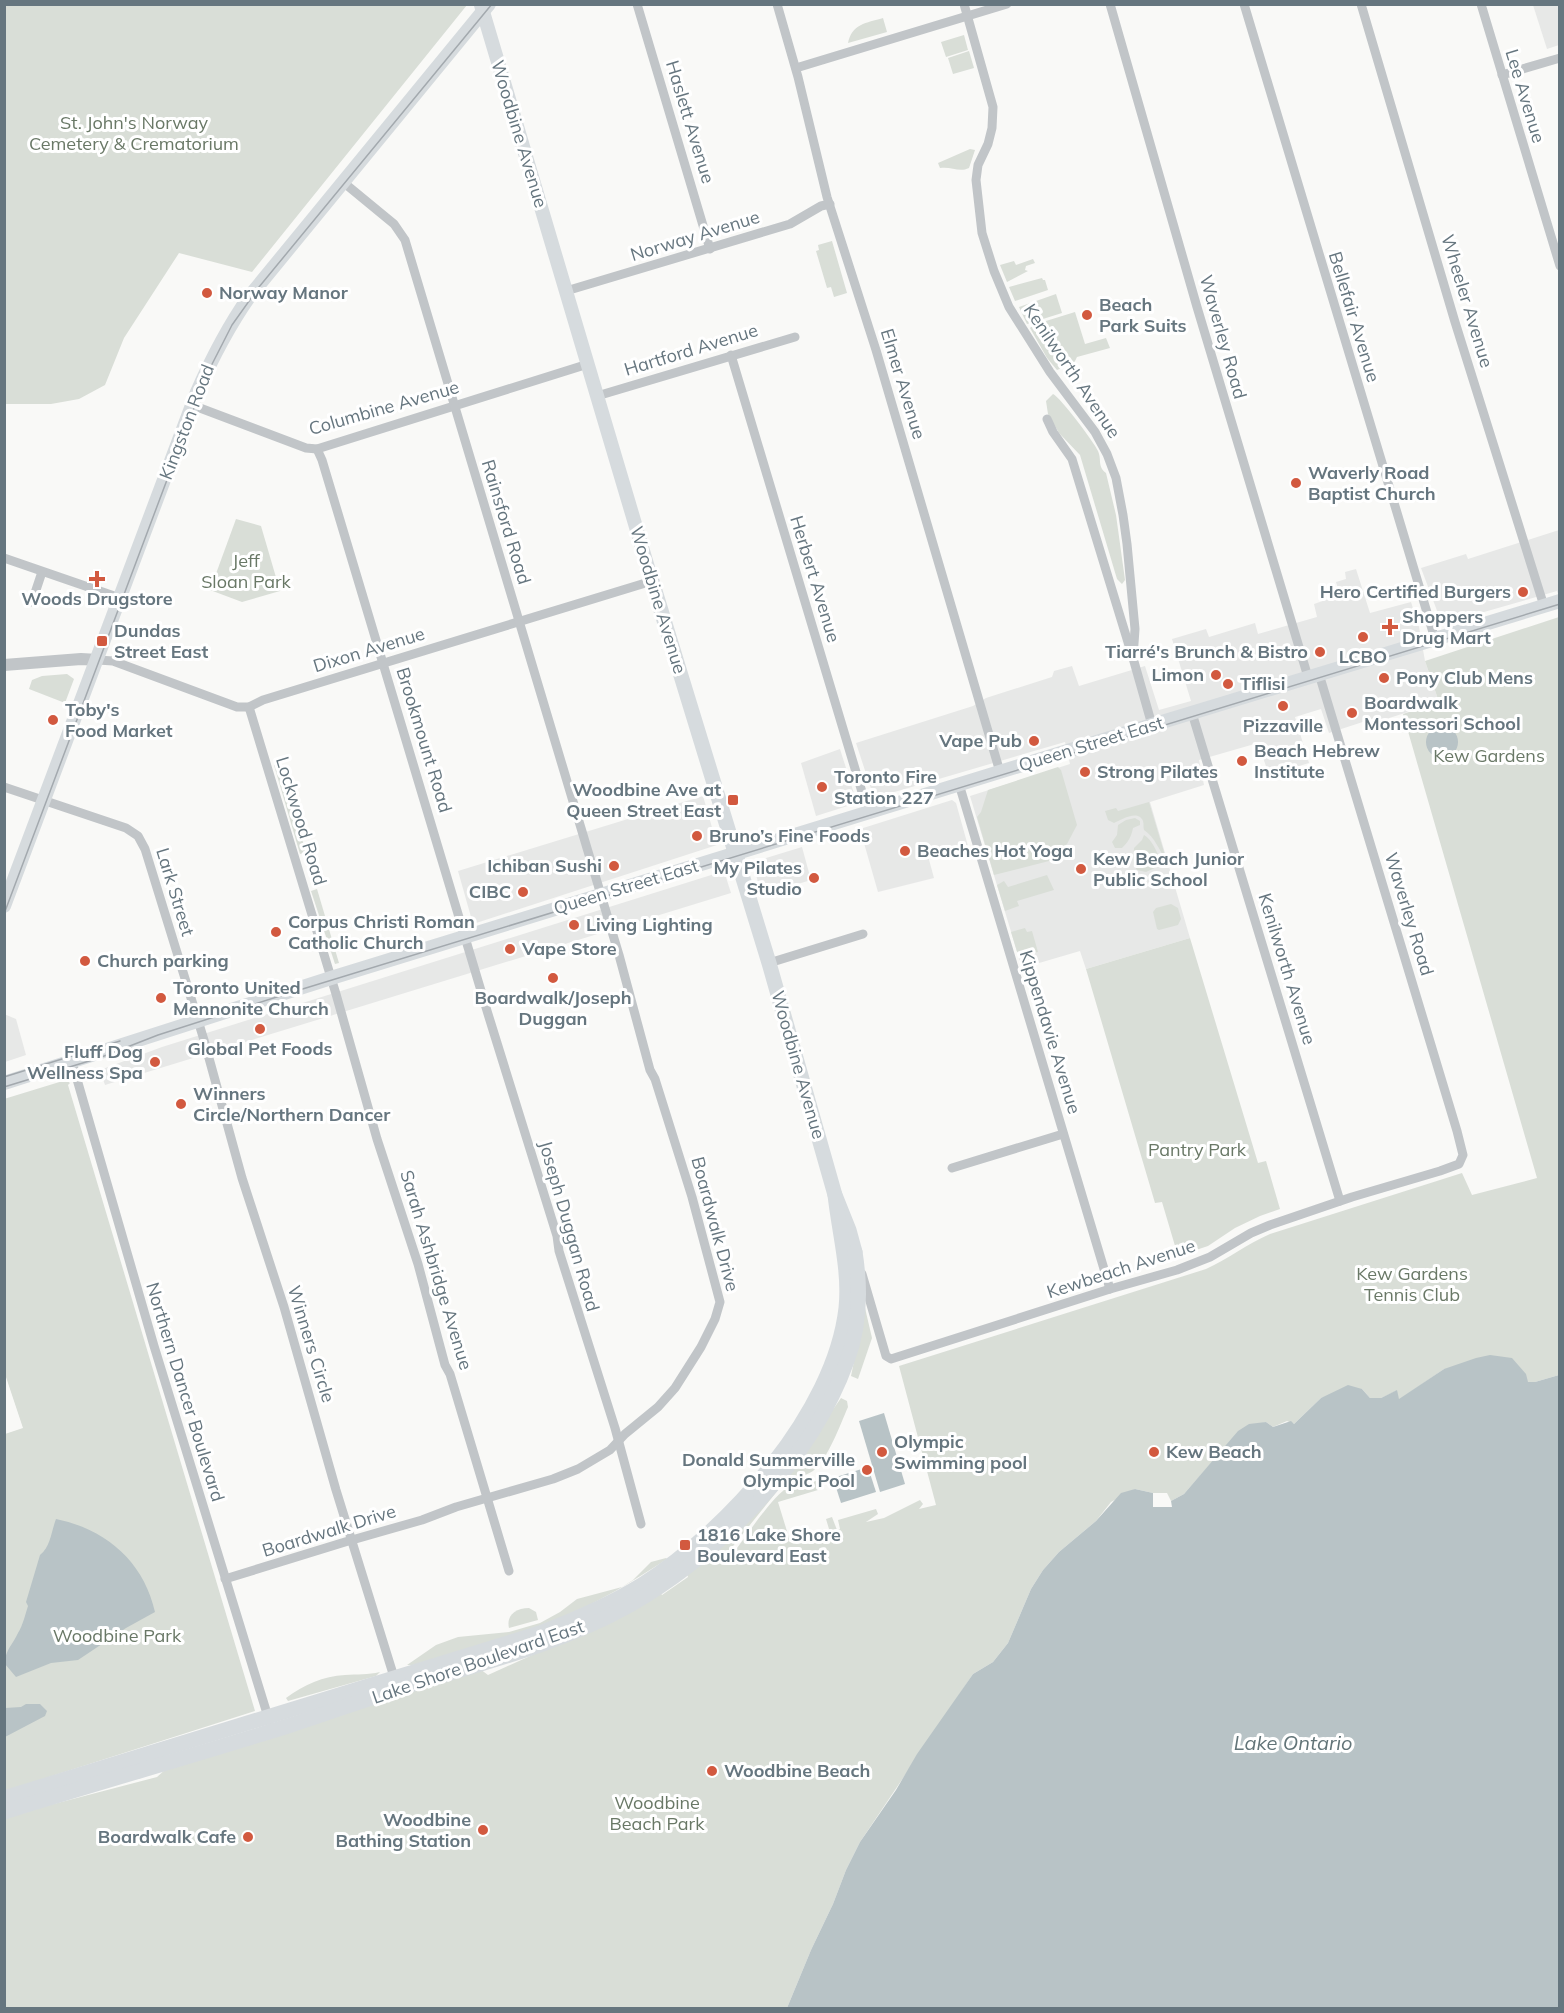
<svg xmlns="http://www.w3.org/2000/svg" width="1564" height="2013" font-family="Mulish,sans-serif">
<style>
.built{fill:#e7e8e7}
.green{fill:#d9ded7}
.water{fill:#b8c3c6}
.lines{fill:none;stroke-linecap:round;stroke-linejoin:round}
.minor{stroke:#c1c5c8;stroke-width:9}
.tertiary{stroke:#c1c5c8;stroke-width:12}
.secondary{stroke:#d6dbde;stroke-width:14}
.primary{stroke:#d6dbde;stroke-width:15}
.trunk{stroke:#d6dbde;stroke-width:15}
.tram{stroke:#a3a9ae;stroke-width:1.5}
.poi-dot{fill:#d2593f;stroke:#fff;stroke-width:2}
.labels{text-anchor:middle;stroke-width:6;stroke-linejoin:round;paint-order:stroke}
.street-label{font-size:18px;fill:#66767f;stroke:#fff}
.park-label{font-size:18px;fill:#697866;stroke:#fff}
.poi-label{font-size:18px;font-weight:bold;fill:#66767f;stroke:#fff;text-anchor:start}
.water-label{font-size:20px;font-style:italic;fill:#627478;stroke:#fff}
</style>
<rect width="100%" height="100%" fill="#f9f9f7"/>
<g class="built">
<path d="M1533 5H1559V45L1547 49Z"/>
<path d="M1559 530V597L1557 591 1442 624 1421 568 1466 554 1468 559Z"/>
<path d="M1356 569 1370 613 1411 602 1419 627 1425 661 1439 702 1380 721 1378 717 1329 733 1321 709 1295 717 1309 763 1269 775 1258 743 1199 760 1204 785 1150 802 1190 938 1086 969 1080 951 1022 968 970 796 1070 764 1065 742 874 798 856 743 973 706 986 698 1052 677 1054 671 1072 666 1079 686 1145 666 1159 710 1191 701 1172 639 1206 629 1209 637 1255 623 1258 634 1317 617 1314 604 1340 595 1336 582 1346 579 1345 572Z"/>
<path d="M840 749 857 803 816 816 801 763Z"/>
<path d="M703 796 717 845 473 924 458 871Z"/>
<path d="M952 800 956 803 968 846 928 856 934 878 878 892 860 829Z"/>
<path d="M802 847 811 880 761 895 754 866 756 861Z"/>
<path d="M724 871 731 893 105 1085 100 1070 162 1047Z"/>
<path d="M4 1014 16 1019 26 1055 5 1062Z"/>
</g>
<g class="green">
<path d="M5 4H467V5L252 272 179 253 124 338 105 385 79 399 51 404H5Z"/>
<path d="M883 18 887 32 848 43C852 24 866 23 883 18Z"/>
<path d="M964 35 968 50 946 57 941 42Z"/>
<path d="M969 51 974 68 953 74 948 58Z"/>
<path d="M970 149 975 150 969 168C959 173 951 166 940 168L938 163Z"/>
<path d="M832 241 847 293 834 297 831 287 827 288 816 251 819 250 818 245Z"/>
<path d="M1033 259 1035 263 1026 266 1025 270 1028 271 1007 282 1000 265 1014 261 1016 265Z"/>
<path d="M1042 278 1043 280H1045L1048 290 1015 301 1009 287Z"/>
<path d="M1056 294 1062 313 1027 324 1019 307Z"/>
<path d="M1075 312 1085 344 1106 338 1110 348 1077 357 1074 363 1057 370 1047 358 1030 328 1033 325Z"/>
<path d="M1053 394C1060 397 1094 442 1098 451 1102 460 1097 466 1106 473L1116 515 1125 580 1122 584 1117 579 1080 455 1059 433 1048 414 1046 401Z"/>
<path d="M236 519 261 526 280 591 242 602 210 590Z"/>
<path d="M1559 617V1375L1535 1382H1528L1444 1369 1399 1400 1396 1391 1381 1398H1370L1362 1389 1321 1398 1294 1424 1287 1421 1273 1427 1266 1422 1239 1431 1184 1494 1171 1501 1167 1493H1153L1135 1489 1111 1502 1096 1521 1059 1552 1043 1570 1031 1589 1008 1643 993 1662 973 1674 860 1842 846 1870 833 1904 811 1950 787 2008H5L4 1817 157 1777 167 1768 480 1669 488 1675 550 1647 660 1592 662 1595 688 1577 687 1574 787 1475 841 1398 847 1401 848 1407C840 1425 828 1459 813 1471 804 1477 791 1478 782 1485L721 1561 731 1556C747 1536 769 1500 789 1486 798 1480 806 1484 816 1481L818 1490 778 1502 790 1541 829 1529 826 1519 832 1517 837 1530 840 1529 838 1520 876 1509 878 1514 866 1522 884 1518 920 1500 923 1504 919 1509 936 1505 899 1366 1206 1269C1228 1259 1247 1244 1270 1234L1462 1173 1472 1195 1537 1178 1403 714 1439 702 1425 661Z"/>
<path d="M67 674 74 679 65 703 29 689 32 680 42 676Z"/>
<path d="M279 764 306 852 300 854 274 765Z"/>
<path d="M1058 767 1061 770 1077 825 1067 844 1049 861 994 875 977 817 981 812 988 790Z"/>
<path d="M1149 802 1167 862C1160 852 1155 837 1144 830 1143 827 1144 824 1143 821 1138 809 1121 820 1114 823L1108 820 1105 811 1116 808 1118 811Z"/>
<path d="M1135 818 1140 821V825L1133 828C1131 837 1129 841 1122 848H1115L1112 842 1117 835 1118 825 1126 820Z"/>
<path d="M1144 835C1152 840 1156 850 1160 859L1159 866 1146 872 1137 870 1133 864 1134 848 1142 840Z"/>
<path d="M1047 875 1054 890 1017 901 1019 906 1005 911 997 885 1004 881 1008 887Z"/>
<path d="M317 889 339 963 335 964 311 891Z"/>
<path d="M1171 904 1178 908 1181 919 1178 925 1159 930 1157 929 1153 912 1156 908Z"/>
<path d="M1025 928 1027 932 1032 931 1038 952 1018 955 1011 932Z"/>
<path d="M1190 938 1258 1163 1266 1161 1280 1209 1260 1216 1235 1228 1208 1246 1178 1256 1162 1202 1155 1203 1086 969Z"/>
<path d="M66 1080 70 1083 68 1085 255 1711 5 1791V1434L23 1428 5 1374 4 1099Z"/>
<path d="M865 1308 872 1338 858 1379 851 1376Z"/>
<path d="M666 1558 667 1559C633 1581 600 1602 562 1617 514 1637 463 1650 413 1665H407L436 1645 458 1637 509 1632 540 1623 560 1612 577 1599 622 1587 633 1580 651 1562Z"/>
<path d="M529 1608 536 1612 538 1620 509 1628C506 1615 516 1608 529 1608Z"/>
<path d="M380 1672 376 1676 288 1701 286 1698C304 1685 323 1676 345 1675 357 1674 368 1675 380 1672Z"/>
</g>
<g class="water">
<circle cx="1442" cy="742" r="16"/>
<path d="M1490 1355 1512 1358 1526 1374 1528 1382H1535L1559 1375V2008H787L811 1950 833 1904 846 1870 860 1842 896 1790 917 1754 973 1674 993 1662 1008 1643 1031 1589 1043 1570 1059 1552 1096 1521 1121 1493 1135 1489 1153 1493V1507H1172L1171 1501 1184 1494 1238 1431 1249 1424 1266 1422 1273 1427 1291 1421 1294 1424 1321 1398 1348 1385 1362 1389 1370 1398H1381L1397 1390 1399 1399 1444 1369 1476 1358Z"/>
<path d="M884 1413 905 1484 880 1492 859 1421Z"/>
<path d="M868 1467 876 1492 841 1503 833 1478Z"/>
<path d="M56 1519C106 1529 144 1562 155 1612L126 1628 78 1660 51 1663 16 1677 5 1664C4 1652 13 1644 18 1633 23 1625 25 1615 28 1606L26 1602 40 1555C51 1546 51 1532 56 1519Z"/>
<path d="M26 1704H40L47 1711 45 1716 5 1737V1708L21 1707Z"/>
</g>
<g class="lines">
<g class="minor">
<path d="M637 4 710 249"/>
<path d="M777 4 798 77 827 197 876 350 1000 772"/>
<path d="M964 4 993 107 992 128 988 144 978 165 976 180 982 233 994 271 1009 307 1050 372 1095 432 1107 454 1116 478 1123 515 1127 544 1135 629 1133 658 1152 725"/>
<path d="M1110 4 1197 307 1308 677"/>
<path d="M1244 4 1435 639"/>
<path d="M1361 4 1455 322 1544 606"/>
<path d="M1481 4 1560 266"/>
<path d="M796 68 1007 4"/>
<path d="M1502 75 1560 58"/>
<path d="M566 291 790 224 821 206 830 204"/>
<path d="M731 355 868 812"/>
<path d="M597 396 795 337"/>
<path d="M192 405 306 448 317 449 588 364"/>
<path d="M1047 419 1053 432 1072 459 1131 652"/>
<path d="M317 449 322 460 488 1014 557 1236 559 1251 615 1428 641 1524"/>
<path d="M4 558 120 598"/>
<path d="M32 602 42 572"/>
<path d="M98 660 113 661 237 707H249L263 700 652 581"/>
<path d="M249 707 336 994 377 1139 418 1264 445 1365 450 1374 509 1571"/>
<path d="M1192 713 1340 1201"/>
<path d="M959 784 1110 1289"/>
<path d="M4 787 126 828 138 836 145 849 204 1040 242 1178 284 1307 336 1490 394 1677"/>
<path d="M769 963 863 934"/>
<path d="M72 1062 154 1346 269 1720"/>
<path d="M952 1168 1063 1134"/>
<path d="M862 1274 886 1356 891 1359 1110 1289 1177 1270 1210 1257 1251 1233 1270 1225 1352 1197 1440 1171 1459 1164 1463 1155 1457 1131 1319 674"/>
<path d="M225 1579 345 1542 422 1520 456 1507 553 1479 578 1469 610 1450 625 1434 658 1407 675 1388 701 1347 715 1319 720 1302 692 1197 655 1079 650 1070 619 955 405 240 394 224 343 182"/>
</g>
<path class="tertiary" d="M4 665 81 659 98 660"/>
<g class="secondary">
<path d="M481 5 652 581"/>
<path d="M4 906 197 392C212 358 228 327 249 297L489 4"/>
<path d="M4 1083 331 978 1152 725 1560 601"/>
</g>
<path class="primary" d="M652 581 769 963 835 1195 849 1230 855 1252"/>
<g class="trunk">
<path d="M4 1798 540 1633C576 1619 611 1604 643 1584 729 1529 834 1413 846 1308 850 1271 839 1232 835 1195"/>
<path d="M4 1812C100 1782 196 1755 291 1725 328 1713 364 1700 401 1688 478 1664 559 1645 630 1605 720 1553 811 1461 847 1361 860 1326 861 1289 855 1252"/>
</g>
<g class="tram">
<path d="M4 914 206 376 232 325 259 287 492 4"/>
<path d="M4 1077 120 1041"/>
<path d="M4 1087 99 1058 158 1035 283 995 1560 604"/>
</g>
</g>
<g class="poi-dot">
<circle cx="207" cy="293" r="6"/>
<circle cx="1087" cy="315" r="6"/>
<circle cx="1296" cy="483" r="6"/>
<path d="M94 570h6v6h6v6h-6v6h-6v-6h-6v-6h6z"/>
<circle cx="1523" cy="592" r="6"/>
<path d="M1387 618h6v6h6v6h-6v6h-6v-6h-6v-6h6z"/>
<circle cx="1363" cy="637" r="6"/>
<rect x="96" y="635" width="12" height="12" rx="3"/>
<circle cx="1320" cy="652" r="6"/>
<circle cx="1216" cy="675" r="6"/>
<circle cx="1384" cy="678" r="6"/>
<circle cx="1228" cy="684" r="6"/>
<circle cx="1283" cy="706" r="6"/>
<circle cx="1352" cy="713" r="6"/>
<circle cx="53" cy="720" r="6"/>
<circle cx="1034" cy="741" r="6"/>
<circle cx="1242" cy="761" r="6"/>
<circle cx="1085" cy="772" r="6"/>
<circle cx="822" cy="787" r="6"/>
<rect x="727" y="794" width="12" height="12" rx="3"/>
<circle cx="697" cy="836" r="6"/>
<circle cx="905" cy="851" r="6"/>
<circle cx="614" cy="866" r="6"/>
<circle cx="1081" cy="869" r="6"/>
<circle cx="814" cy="878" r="6"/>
<circle cx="523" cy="892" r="6"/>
<circle cx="574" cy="925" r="6"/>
<circle cx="276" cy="932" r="6"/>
<circle cx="510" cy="949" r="6"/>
<circle cx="85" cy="961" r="6"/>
<circle cx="553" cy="978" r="6"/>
<circle cx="161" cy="998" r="6"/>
<circle cx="260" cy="1029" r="6"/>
<circle cx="155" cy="1062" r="6"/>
<circle cx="181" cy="1104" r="6"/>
<circle cx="882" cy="1452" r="6"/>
<circle cx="1154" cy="1452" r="6"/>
<circle cx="867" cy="1470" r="6"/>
<rect x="679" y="1539" width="12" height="12" rx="3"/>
<circle cx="712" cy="1771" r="6"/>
<circle cx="483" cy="1830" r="6"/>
<circle cx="248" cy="1837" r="6"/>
</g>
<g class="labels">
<g class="street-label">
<text transform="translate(1525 96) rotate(73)" y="6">Lee Avenue</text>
<text transform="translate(690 122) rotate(73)" y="6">Haslett Avenue</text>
<text transform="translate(519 134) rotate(73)" y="6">Woodbine Avenue</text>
<text transform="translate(695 236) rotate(-17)" y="6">Norway Avenue</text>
<text transform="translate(1467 301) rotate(73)" y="6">Wheeler Avenue</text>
<text transform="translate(1354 317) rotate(73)" y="6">Bellefair Avenue</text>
<text transform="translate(1223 337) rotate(74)" y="6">Waverley Road</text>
<text transform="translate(691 350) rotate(-17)" y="6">Hartford Avenue</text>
<text transform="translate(1072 371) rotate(56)" y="6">Kenilworth Avenue</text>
<text transform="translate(903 384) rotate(73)" y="6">Elmer Avenue</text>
<text transform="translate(384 408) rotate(-16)" y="6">Columbine Avenue</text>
<text transform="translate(187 422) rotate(-69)" y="6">Kingston Road</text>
<text transform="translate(506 522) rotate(73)" y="6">Rainsford Road</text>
<text transform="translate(815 579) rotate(73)" y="6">Herbert Avenue</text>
<text transform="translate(658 600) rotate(73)" y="6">Woodbine Avenue</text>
<text transform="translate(369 650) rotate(-17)" y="6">Dixon Avenue</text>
<text transform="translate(424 740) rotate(73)" y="6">Brookmount Road</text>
<text transform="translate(1091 744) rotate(-17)" y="6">Queen Street East</text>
<text transform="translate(301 821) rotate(73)" y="6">Lockwood Road</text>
<text transform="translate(626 887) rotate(-17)" y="6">Queen Street East</text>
<text transform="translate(175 892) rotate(73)" y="6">Lark Street</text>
<text transform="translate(1409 914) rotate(73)" y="6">Waverley Road</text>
<text transform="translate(1287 969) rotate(73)" y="6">Kenilworth Avenue</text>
<text transform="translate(1050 1032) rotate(73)" y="6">Kippendavie Avenue</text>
<text transform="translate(798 1065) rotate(74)" y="6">Woodbine Avenue</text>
<text transform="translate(715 1224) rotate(75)" y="6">Boardwalk Drive</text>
<text transform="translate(569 1226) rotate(74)" y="6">Joseph Duggan Road</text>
<text transform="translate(1121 1269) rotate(-18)" y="6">Kewbeach Avenue</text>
<text transform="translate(436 1270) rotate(73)" y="6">Sarah Ashbridge Avenue</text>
<text transform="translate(311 1344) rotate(73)" y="6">Winners Circle</text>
<text transform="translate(185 1392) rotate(73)" y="6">Northern Dancer Boulevard</text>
<text transform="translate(329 1531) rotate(-17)" y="6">Boardwalk Drive</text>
<text transform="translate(478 1662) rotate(-19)" y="6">Lake Shore Boulevard East</text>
</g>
<g class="park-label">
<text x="134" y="129">St. John's Norway<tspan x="134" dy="21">Cemetery &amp; Crematorium</tspan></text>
<text x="246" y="567">Jeff<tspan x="246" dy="21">Sloan Park</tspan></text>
<text x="1489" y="762">Kew Gardens</text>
<text x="1197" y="1156">Pantry Park</text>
<text x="1412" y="1280">Kew Gardens<tspan x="1412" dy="21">Tennis Club</tspan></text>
<text x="117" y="1642">Woodbine Park</text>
<text x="657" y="1809">Woodbine<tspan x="657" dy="21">Beach Park</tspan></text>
</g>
<g class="poi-label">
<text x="219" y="299">Norway Manor</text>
<text x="1099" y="311">Beach<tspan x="1099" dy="21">Park Suits</tspan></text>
<text x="1308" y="479">Waverly Road<tspan x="1308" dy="21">Baptist Church</tspan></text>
<text x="1511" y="598" text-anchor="end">Hero Certified Burgers</text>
<text x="97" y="605" text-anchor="middle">Woods Drugstore</text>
<text x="1402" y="623">Shoppers<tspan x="1402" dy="21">Drug Mart</tspan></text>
<text x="114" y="637">Dundas<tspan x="114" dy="21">Street East</tspan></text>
<text x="1308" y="658" text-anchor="end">Tiarré's Brunch &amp; Bistro</text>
<text x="1363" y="663" text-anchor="middle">LCBO</text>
<text x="1204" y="681" text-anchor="end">Limon</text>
<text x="1396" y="684">Pony Club Mens</text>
<text x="1240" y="690">Tiflisi</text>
<text x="1364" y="709">Boardwalk<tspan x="1364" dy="21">Montessori School</tspan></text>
<text x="65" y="716">Toby's<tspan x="65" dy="21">Food Market</tspan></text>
<text x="1283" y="732" text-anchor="middle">Pizzaville</text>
<text x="1022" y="747" text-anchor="end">Vape Pub</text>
<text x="1254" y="757">Beach Hebrew<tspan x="1254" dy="21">Institute</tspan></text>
<text x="1097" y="778">Strong Pilates</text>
<text x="834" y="783">Toronto Fire<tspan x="834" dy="21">Station 227</tspan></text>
<text x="721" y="796" text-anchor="end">Woodbine Ave at<tspan x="721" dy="21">Queen Street East</tspan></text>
<text x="709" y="842">Bruno’s Fine Foods</text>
<text x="917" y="857">Beaches Hot Yoga</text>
<text x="1093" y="865">Kew Beach Junior<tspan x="1093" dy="21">Public School</tspan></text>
<text x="602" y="872" text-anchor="end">Ichiban Sushi</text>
<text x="802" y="874" text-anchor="end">My Pilates<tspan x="802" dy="21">Studio</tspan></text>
<text x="511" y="898" text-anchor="end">CIBC</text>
<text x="288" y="928">Corpus Christi Roman<tspan x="288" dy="21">Catholic Church</tspan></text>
<text x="586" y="931">Living Lighting</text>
<text x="522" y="955">Vape Store</text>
<text x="97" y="967">Church parking</text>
<text x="173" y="994">Toronto United<tspan x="173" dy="21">Mennonite Church</tspan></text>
<text x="553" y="1004" text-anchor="middle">Boardwalk/Joseph<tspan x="553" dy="21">Duggan</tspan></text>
<text x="260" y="1055" text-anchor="middle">Global Pet Foods</text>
<text x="143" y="1058" text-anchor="end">Fluff Dog<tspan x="143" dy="21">Wellness Spa</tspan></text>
<text x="193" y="1100">Winners<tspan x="193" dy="21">Circle/Northern Dancer</tspan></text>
<text x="894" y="1448">Olympic<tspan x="894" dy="21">Swimming pool</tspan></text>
<text x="1166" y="1458">Kew Beach</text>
<text x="855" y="1466" text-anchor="end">Donald Summerville<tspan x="855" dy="21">Olympic Pool</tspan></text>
<text x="697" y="1541">1816 Lake Shore<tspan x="697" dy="21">Boulevard East</tspan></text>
<text x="724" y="1777">Woodbine Beach</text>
<text x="471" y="1826" text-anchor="end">Woodbine<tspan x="471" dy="21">Bathing Station</tspan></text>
<text x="236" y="1843" text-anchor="end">Boardwalk Cafe</text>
</g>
<g class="water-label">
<text x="1293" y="1750">Lake Ontario</text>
</g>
</g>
<rect width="1564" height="2013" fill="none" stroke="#66767f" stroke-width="12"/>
</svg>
